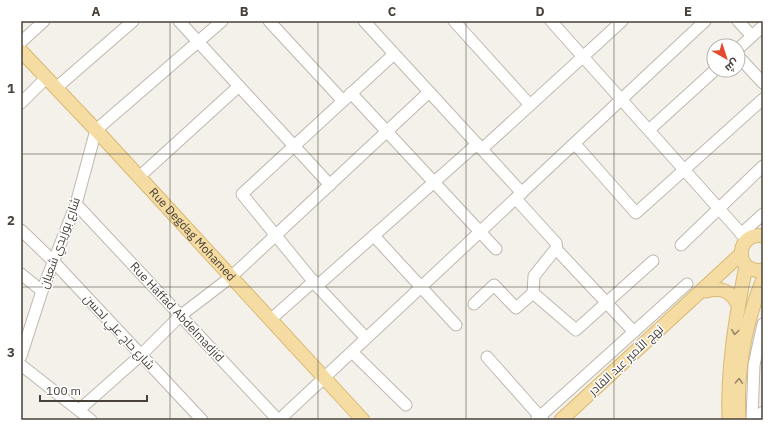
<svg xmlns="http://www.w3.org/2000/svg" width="784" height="441" font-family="'IBM Plex Sans',Cairo,sans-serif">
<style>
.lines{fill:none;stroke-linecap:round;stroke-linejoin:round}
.minor-casing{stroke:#beb8ae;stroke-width:13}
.major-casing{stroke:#d9b973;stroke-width:15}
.minor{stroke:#fff;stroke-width:11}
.major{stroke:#f5dca3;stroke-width:13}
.oneway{stroke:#958769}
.grid{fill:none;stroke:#474139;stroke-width:1;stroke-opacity:0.55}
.labels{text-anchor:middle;stroke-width:3;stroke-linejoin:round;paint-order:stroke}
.street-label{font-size:12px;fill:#474139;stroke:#fff}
.neatline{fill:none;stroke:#474139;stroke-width:1.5}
.grid-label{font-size:13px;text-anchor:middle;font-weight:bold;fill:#474139}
</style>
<rect width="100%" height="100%" fill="#f4f1eb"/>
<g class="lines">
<g class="minor-casing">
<g id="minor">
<path d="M179 21 330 185"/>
<path d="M269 21 343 101"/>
<path d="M364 21 522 193"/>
<path d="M454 21 530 105"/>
<path d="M551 21 747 240"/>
<path d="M738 21 752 36"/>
<path d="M21 42 44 21"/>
<path d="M738 49 763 26"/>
<path d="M738 56 763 83"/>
<path d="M56 88 133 21"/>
<path d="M351 93 496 249"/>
<path d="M21 103 46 78"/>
<path d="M649 130 715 70"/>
<path d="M575 144 636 213 763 99"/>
<path d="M482 149 622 21"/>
<path d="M139 177 239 86"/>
<path d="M516 199 556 243 557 250 634 332"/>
<path d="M76 204 278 420"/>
<path d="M21 230 53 261 202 420"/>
<path d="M741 234 763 214"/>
<path d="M374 236 456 325"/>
<path d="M681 245 763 166"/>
<path d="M21 274 42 291"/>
<path d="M317 286 477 144"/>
<path d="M533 293 576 330 653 261"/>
<path d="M474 304 494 285 516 308 533 293 534 276 554 251 557 250"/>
<path d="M270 320 314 281"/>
<path d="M366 338 317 286 242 194 394 54"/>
<path d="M352 352 406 405"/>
<path d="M21 356 42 291 76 204 96 130 222 21"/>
<path d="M487 357 543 420"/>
<path d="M21 365 91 420"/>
<path d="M79 410 141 355 180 316 231 277 429 92"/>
<path d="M279 420 705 21"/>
<path d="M536 420 687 284"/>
<path d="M752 420 754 365 763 324"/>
<path d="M755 420 763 412"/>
</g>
</g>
<g class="major-casing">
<g id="major">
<path id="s1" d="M21 51 96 130 363 420"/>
<path d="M763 236C735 231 733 275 763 270"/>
<path d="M706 291C722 287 731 291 738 305"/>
<path d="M561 420 741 254"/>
<path d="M729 420C727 368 736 316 746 266"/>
<path d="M739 420C736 371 745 324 763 279"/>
</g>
</g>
<use href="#minor" class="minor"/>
<use href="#major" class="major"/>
</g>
<defs><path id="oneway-chevron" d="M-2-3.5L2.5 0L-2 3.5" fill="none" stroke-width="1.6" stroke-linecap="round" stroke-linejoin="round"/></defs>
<g class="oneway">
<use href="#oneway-chevron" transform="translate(735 332) rotate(97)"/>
<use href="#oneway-chevron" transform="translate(739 381) rotate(-87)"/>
</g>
<path class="grid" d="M170 21V420M318 21V420M466 21V420M614 21V420M21 154H763M21 287H763"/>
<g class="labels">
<g class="street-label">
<text dy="4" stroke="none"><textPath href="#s1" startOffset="251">Rue Degdag Mohamed</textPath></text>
<text transform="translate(60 243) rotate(-70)" y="4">شارع بوزيدي شعبان</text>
<text transform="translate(177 312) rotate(47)" y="4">Rue Haffad Abdelmadjid</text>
<text transform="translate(119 332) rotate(47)" y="4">شارع حاج علي لحسن</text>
<text transform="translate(626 360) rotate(-43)" y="4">نهج الأمير عبد القادر</text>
</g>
</g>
<rect width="784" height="441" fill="none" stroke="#ffffff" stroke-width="44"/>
<g transform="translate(726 58) rotate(141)"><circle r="19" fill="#ffffff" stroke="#b5b3b0"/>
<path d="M0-3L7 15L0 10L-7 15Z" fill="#e54930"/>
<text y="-6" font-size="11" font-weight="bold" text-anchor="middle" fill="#474139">ش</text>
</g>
<path d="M40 395v6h107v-6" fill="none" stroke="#474139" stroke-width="2"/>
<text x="46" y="395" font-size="12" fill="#474139" stroke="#ffffff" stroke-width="3" paint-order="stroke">100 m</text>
<rect x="22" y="22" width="740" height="397" class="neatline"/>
<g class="grid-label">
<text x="96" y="16">A</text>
<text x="244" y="16">B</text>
<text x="392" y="16">C</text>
<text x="540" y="16">D</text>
<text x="688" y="16">E</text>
<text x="11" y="93">1</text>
<text x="11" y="225">2</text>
<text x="11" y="357">3</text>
</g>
</svg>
